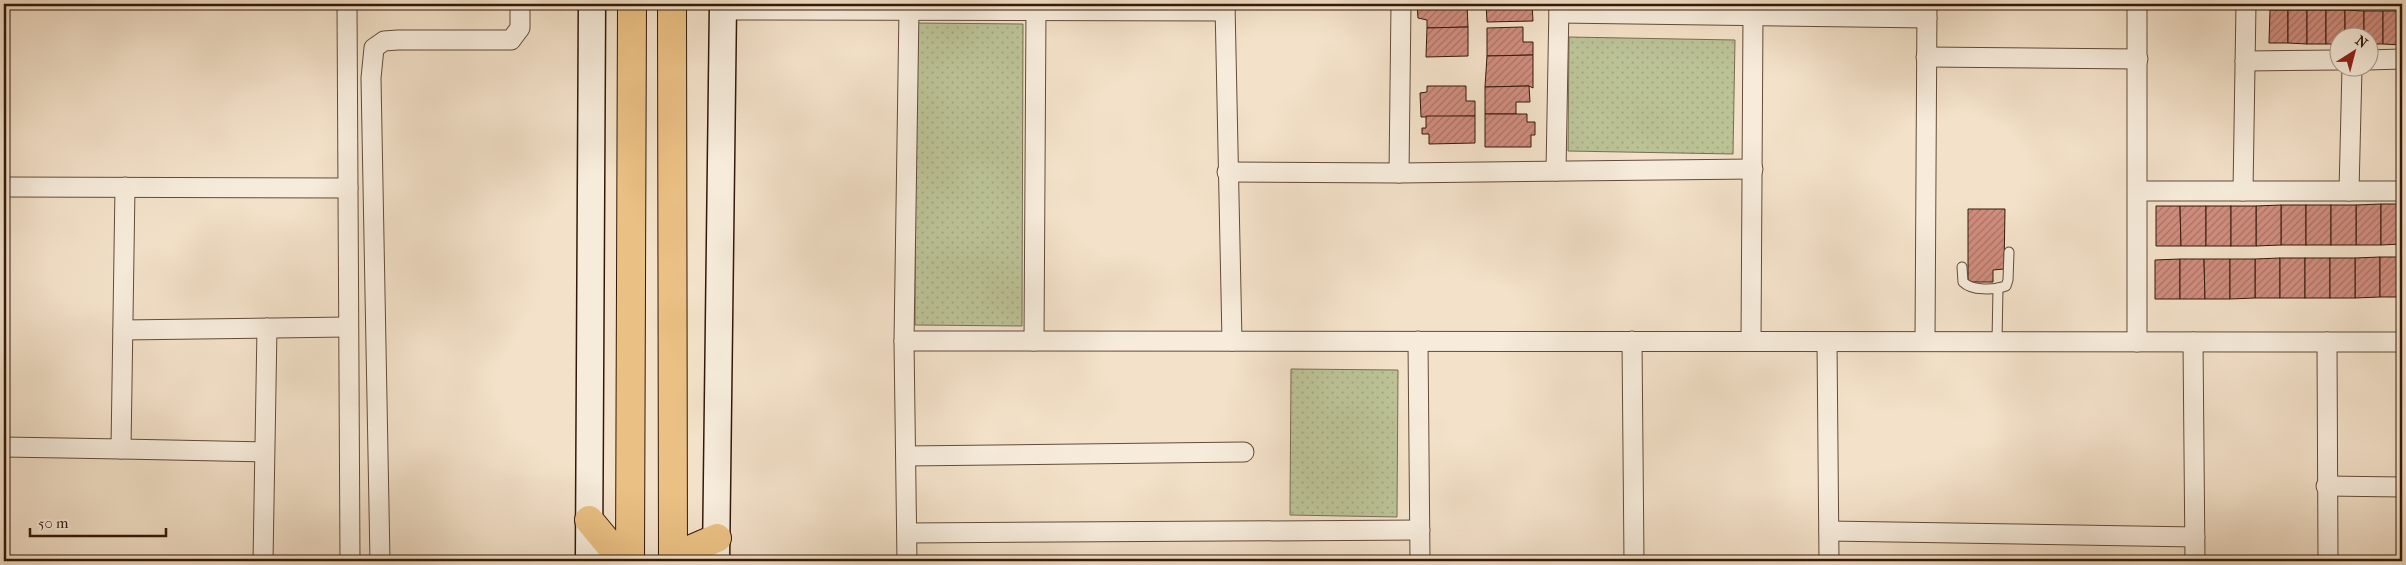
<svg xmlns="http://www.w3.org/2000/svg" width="2406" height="565" font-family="'IM FELL French Canon',serif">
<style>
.park{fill:url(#park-dots);stroke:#786e50}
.building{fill:url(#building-hatch);stroke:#34190a}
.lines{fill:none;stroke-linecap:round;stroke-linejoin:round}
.lane-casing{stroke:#644b3a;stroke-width:11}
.street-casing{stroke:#644b3a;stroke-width:21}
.secondary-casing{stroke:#34190a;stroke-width:29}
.primary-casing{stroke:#34190a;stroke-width:30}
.lane{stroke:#f7ecdc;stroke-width:9}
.street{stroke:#f7ecdc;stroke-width:19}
.secondary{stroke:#f7ecdc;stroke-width:26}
.primary{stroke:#eac084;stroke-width:28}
</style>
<defs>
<pattern id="park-dots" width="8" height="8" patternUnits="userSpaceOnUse" patternTransform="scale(1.25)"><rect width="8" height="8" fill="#bbc296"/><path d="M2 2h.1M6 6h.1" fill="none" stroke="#a1a680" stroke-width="1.8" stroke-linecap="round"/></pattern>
<pattern id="building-hatch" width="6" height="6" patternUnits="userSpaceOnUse" patternTransform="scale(1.25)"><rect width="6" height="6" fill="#d18d7f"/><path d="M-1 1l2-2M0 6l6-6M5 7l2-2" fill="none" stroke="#aa7266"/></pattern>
</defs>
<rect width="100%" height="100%" fill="#f3e1c9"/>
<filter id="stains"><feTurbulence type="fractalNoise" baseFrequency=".004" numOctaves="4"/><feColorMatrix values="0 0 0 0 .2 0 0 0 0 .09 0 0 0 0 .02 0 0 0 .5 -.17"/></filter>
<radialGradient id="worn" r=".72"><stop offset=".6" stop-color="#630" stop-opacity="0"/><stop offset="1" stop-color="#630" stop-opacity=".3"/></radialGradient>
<g class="park">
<path d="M916 23 1023 24 1022 326 915 325Z"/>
<path d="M1569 37 1735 40 1733 154 1568 151Z"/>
<path d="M1291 369 1398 370 1397 517 1290 515Z"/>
</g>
<g class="building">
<path d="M1417 4H1467L1468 27 1427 28V20L1418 18Z"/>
<path d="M1486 4H1532L1533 21 1487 22Z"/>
<path d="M2270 10H2288V43H2269Z"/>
<path d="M2288 10H2307V44L2288 43Z"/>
<rect x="2307" y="10" width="19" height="34"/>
<path d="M2326 10H2345V38H2338V44H2326Z"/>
<path d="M2345 10 2364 11V38H2345Z"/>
<path d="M2364 11H2383V44H2368V38H2364Z"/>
<path d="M2383 11H2402V45L2383 44Z"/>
<path d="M1468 27V56L1426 57 1427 28Z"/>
<path d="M1523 27V42H1533V55L1487 56V28Z"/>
<path d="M1533 55V88L1529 86 1485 87 1487 56Z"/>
<path d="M1427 86H1466V101H1475V116L1421 117 1420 93 1427 92Z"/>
<path d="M1529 86 1530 102H1516V114H1485V87Z"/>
<path d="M1485 114H1527V122H1535V135H1531V147H1485Z"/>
<path d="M1426 116H1475V143L1429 144V134H1422V128H1426Z"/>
<path d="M2381 204V245H2356V205Z"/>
<path d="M2381 204H2402V244L2381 245Z"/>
<rect x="2281" y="205" width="25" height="40"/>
<path d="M2281 205V245L2256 246V206Z"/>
<rect x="2306" y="205" width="25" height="40"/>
<rect x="2331" y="205" width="25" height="40"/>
<path d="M2156 206H2180L2181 246H2156Z"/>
<path d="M2180 206H2206V246H2181Z"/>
<rect x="2206" y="206" width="25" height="40"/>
<rect x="2231" y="206" width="25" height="40"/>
<path d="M1968 209H2005L2004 269 1993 270V282H1968Z"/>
<path d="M2380 257V297L2355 298V258Z"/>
<rect x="2380" y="257" width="22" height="40"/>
<path d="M2280 258V298H2255V259Z"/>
<rect x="2280" y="258" width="25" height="40"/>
<rect x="2305" y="258" width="25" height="40"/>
<rect x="2330" y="258" width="25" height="40"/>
<path d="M2180 259V299H2155V260Z"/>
<path d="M2180 259H2204L2205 299H2180Z"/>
<path d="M2204 259H2230V299H2205Z"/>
<path d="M2230 259H2255V298L2230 299Z"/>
</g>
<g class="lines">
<g class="lane-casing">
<g id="lane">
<path d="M1962 267 1963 282C1972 291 1994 290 2006 286L2008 280 2009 252"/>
<path d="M1997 341 1998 288"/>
</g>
</g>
<g class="street-casing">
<g id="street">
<path d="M347 4 350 561"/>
<path d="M1225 4 1232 341"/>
<path d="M2137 4V342"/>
<path d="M723 10 1225 11"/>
<path d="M1559 13 1927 18"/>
<path d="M1926 57 2138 59"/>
<path d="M2368 60 2402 59"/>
<path d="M2245 61 2338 60"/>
<path d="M1556 171 1559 4"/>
<path d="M1227 172 1399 173 1753 169"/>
<path d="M1399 173 1401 4"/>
<path d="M4 187 348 188"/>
<path d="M2139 191H2402"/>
<path d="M2243 191 2246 4"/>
<path d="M2349 191 2352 68"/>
<path d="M123 330 348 327"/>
<path d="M904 341 2402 342"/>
<path d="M1034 341 1036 9"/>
<path d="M1418 341 1420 561"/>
<path d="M1632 341 1634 561"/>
<path d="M1751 341 1753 15"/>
<path d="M1925 341 1927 4"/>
<path d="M1827 342 1829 561"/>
<path d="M2193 342 2195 561"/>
<path d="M2327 342 2328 561"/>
<path d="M4 447 121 449 125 187"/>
<path d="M121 449 264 452"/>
<path d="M906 456 1244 452"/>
<path d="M2326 486 2402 487"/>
<path d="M1829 531 2195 537"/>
<path d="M908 533 1420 530"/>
<path d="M263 561 267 328"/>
<path d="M380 561 371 78 374 48 384 41 398 40H511L520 28V4"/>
<path d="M907 561 904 341 909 9"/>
</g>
</g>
<g class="secondary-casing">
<g id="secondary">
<path d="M589 561 592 4"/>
<path d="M716 561 723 4"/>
</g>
</g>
<g class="primary-casing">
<g id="primary">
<path d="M672 4 673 561"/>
<path d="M589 520 623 561"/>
<path d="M673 557 717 538"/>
<path d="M630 561 632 4"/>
</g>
</g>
<use href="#lane" class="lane"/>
<use href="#street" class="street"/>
<use href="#secondary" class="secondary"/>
<use href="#primary" class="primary"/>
</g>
<rect width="2406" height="565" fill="none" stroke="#f3e1c9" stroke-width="20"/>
<rect x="5" y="5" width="2396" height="555" fill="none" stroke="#34190a" stroke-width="2.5"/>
<rect x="10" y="10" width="2386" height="545" fill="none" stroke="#34190a"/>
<g transform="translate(2354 52) rotate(36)"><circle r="24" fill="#f7ecdc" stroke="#a99888"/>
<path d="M0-4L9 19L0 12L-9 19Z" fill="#8f2418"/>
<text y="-8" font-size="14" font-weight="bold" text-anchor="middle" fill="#34190a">N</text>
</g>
<path d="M30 528v8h136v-8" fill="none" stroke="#34190a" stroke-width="2.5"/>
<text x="38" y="528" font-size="15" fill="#34190a" stroke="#f7ecdc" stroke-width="4" paint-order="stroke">50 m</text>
<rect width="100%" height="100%" filter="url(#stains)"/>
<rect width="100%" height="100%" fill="url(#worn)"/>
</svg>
